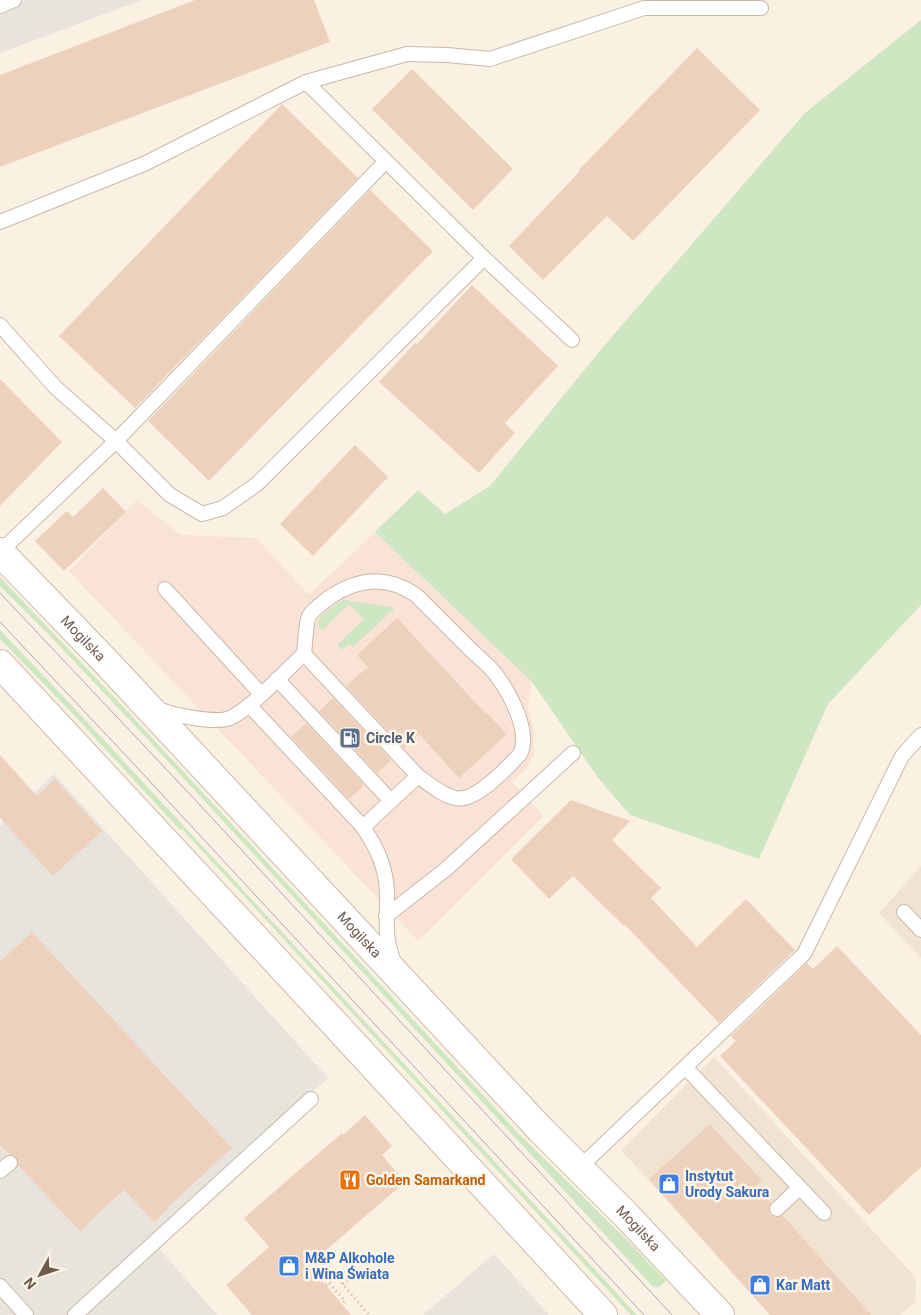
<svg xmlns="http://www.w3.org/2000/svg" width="921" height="1315" font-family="Roboto,sans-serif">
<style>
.residential{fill:#f1e3d1}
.commercial{fill:#f9e2d6}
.industrial{fill:#e9e3dd}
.green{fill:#cfe6c2}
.building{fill:#edd1bc}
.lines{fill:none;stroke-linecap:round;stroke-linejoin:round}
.lane-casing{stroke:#c9b9aa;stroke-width:16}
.secondary-casing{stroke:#cebbaa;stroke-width:30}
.path{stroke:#d1b4a0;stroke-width:3;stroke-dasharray:1 4;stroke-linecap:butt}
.lane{stroke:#fff;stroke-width:14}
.secondary{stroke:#fff;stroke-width:28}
.tram{stroke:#b4a2c1;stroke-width:1}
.labels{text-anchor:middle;stroke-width:5;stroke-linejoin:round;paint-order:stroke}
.street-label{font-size:14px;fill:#6f594b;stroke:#fdf5e7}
.service-label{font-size:14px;font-weight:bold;fill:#4e5e75;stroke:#fdf5e7;text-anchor:start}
.shop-label{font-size:14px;font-weight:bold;fill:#366cbe;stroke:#fdf5e7;text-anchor:start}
.food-label{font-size:14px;font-weight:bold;fill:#c56008;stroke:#fdf5e7;text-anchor:start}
</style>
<rect width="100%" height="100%" fill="#faf1e2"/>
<g class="residential">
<path d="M921 866V958L879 913Z"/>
<path d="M714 1057 916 1278 915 1302 900 1315H770L621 1150Z"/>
</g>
<path class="commercial" d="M137 500 180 535 256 538 309 595 375 532 532 682 528 705 529 714 534 730V753L526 769 512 782 543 816 418 941 69 571Z"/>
<g class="industrial">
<path d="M0 0H142L0 53Z"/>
<path d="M54 774 328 1078 149 1237 217 1315H0V825Z"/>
<path d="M494 1254 549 1315H423Z"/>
</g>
<g class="green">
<path d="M921 20V605L828 704 759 859 630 815 599 779 532 682 375 532 418 490 445 514 490 486 598 353 805 113Z"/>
<path d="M0 577 116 699 521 1136 629 1242 666 1281 658 1288 656 1286 654 1288 139 730 50 636 0 586Z"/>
<path d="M344 600 392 607 394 609 353 647 349 643 342 650 337 645 364 619 349 604 322 630C320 628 318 626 318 623 318 616 338 602 344 600Z"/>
<path d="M0 630 78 712 637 1315H631L182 829 180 830 73 714 0 639Z"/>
</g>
<g class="building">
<path d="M195 0H314L330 42 0 167V75Z"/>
<path d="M697 48 760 110 633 241 607 216 543 280 509 246 580 171 579 170Z"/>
<path d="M412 69 513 169 473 210 372 109Z"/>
<path d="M282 104 358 178 135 408 59 336Z"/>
<path d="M370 190 433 251 209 481 148 421Z"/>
<path d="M472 285 558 366 505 423 515 433 479 473 379 382 415 343 417 344Z"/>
<path d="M0 379 62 442 0 506Z"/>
<path d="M355 445 388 477 313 556 280 524Z"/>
<path d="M103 488 126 512 64 571 35 541 67 511 73 517Z"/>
<path d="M397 618 486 714 487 713 507 734 459 778 419 734 404 748 346 686 368 667 357 655Z"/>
<path d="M333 698 391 760 377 773 319 711Z"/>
<path d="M306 723 364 785 349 799 291 737Z"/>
<path d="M0 755 37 796 55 779 102 831 53 876 0 818Z"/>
<path d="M571 800 630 821 612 840 661 888 651 898 697 947 746 899 795 950 719 1023 625 925 624 926 573 876 549 899 511 859Z"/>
<path d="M32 932 232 1148 168 1207 167 1210 154 1222 124 1190 94 1217 81 1232 18 1165 16 1157 9 1154 0 1145V962Z"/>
<path d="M837 946 921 1035V1167L869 1215 720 1056 736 1041 731 1036 807 963 813 969Z"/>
<path d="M365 1115 392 1146 382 1155 405 1182 309 1265 351 1315H252L226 1285 269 1247 244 1218 342 1133 343 1135Z"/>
<path d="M710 1124 762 1181 756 1186 771 1203 769 1207 770 1215 775 1217 783 1216 871 1315H770L649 1179Z"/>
</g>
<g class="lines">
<g class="lane-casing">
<g id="lane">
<path d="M0 6 14 0"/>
<path d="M306 82 484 258 572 340"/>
<path d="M0 222 144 164 306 82 407 54 447 55 490 59 644 8H761"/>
<path d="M0 325 55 387 116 441 170 495 202 514 223 508 257 484 484 258"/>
<path d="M0 552 116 441 386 161"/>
<path d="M165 589 261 694"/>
<path d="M304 654C305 646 306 622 309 616 313 609 324 602 330 597 358 578 387 575 416 595 434 613 452 631 470 649 479 658 490 666 497 676 510 694 531 732 520 754 507 768 475 803 455 798 442 795 429 784 418 776"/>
<path d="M277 679 391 801"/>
<path d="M249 705 363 827"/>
<path d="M158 709C173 715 215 724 230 718 252 708 285 671 304 654L418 776 363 827C377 848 386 867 387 892 388 921 383 933 394 962"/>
<path d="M904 912 921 930"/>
<path d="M386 916 445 870 573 753"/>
<path d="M685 1067 824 1213"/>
<path d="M578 1169 804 954 902 756 921 735"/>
<path d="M0 1171 10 1163"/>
<path d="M777 1209 799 1188"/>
<path d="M0 1286 26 1315"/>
<path d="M75 1315 311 1099"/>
</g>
</g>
<g class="secondary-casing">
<g id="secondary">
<path id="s1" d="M0 552 109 665 540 1129 626 1215 720 1315"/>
<path d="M0 664 333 1022 603 1315"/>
</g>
</g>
<g class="path">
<path d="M319 1256 369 1315"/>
<path d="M306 1263 309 1260 343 1299 345 1301 342 1304"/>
<path d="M343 1284 350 1278 359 1279"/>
<path d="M326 1285 336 1276"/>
</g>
<use href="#lane" class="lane"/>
<use href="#secondary" class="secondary"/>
<g class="tram">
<path d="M0 593 199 804 672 1315"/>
<path d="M0 622 132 762 644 1315"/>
</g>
</g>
<defs>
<g id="fuel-square" transform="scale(1.125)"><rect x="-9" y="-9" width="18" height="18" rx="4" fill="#5c6f8a" stroke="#fdf5e7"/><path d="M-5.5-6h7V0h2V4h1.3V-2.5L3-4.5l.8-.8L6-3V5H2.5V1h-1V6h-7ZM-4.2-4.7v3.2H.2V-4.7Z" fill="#fff"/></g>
<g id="restaurant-square" transform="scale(1.125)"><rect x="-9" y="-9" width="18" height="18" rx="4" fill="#e8710a" stroke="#fdf5e7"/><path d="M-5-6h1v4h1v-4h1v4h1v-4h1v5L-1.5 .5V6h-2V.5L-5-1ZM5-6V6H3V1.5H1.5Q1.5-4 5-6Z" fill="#fff"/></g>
<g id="shop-square" transform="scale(1.125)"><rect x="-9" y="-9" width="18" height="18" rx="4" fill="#3f7fe0" stroke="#fdf5e7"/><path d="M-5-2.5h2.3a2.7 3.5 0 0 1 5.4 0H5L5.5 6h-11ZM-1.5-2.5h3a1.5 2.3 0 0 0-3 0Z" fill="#fff"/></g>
</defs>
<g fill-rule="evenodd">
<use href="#fuel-square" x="350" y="738"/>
<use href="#restaurant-square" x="350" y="1180"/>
<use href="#shop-square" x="669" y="1184"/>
<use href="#shop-square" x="289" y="1266"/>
<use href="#shop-square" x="760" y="1285"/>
</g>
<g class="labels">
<g class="street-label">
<text dy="5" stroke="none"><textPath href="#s1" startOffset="120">Mogilska</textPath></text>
<text dy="5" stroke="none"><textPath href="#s1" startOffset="525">Mogilska</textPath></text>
<text dy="5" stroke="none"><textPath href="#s1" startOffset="930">Mogilska</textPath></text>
</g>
<g class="service-label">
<text x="366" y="743">Circle K</text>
</g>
<g class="shop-label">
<text x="685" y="1181">Instytut<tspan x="685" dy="16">Urody Sakura</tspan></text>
<text x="305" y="1263">M&amp;P Alkohole<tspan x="305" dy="16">i Wina Świata</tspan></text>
<text x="776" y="1290">Kar Matt</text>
</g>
<g class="food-label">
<text x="366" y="1185">Golden Samarkand</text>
</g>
</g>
<g transform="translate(40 1275) rotate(230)" stroke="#fdf5e7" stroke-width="4" paint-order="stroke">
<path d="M0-4L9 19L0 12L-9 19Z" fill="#6f594b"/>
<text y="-8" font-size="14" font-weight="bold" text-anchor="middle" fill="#6f594b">N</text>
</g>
</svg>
